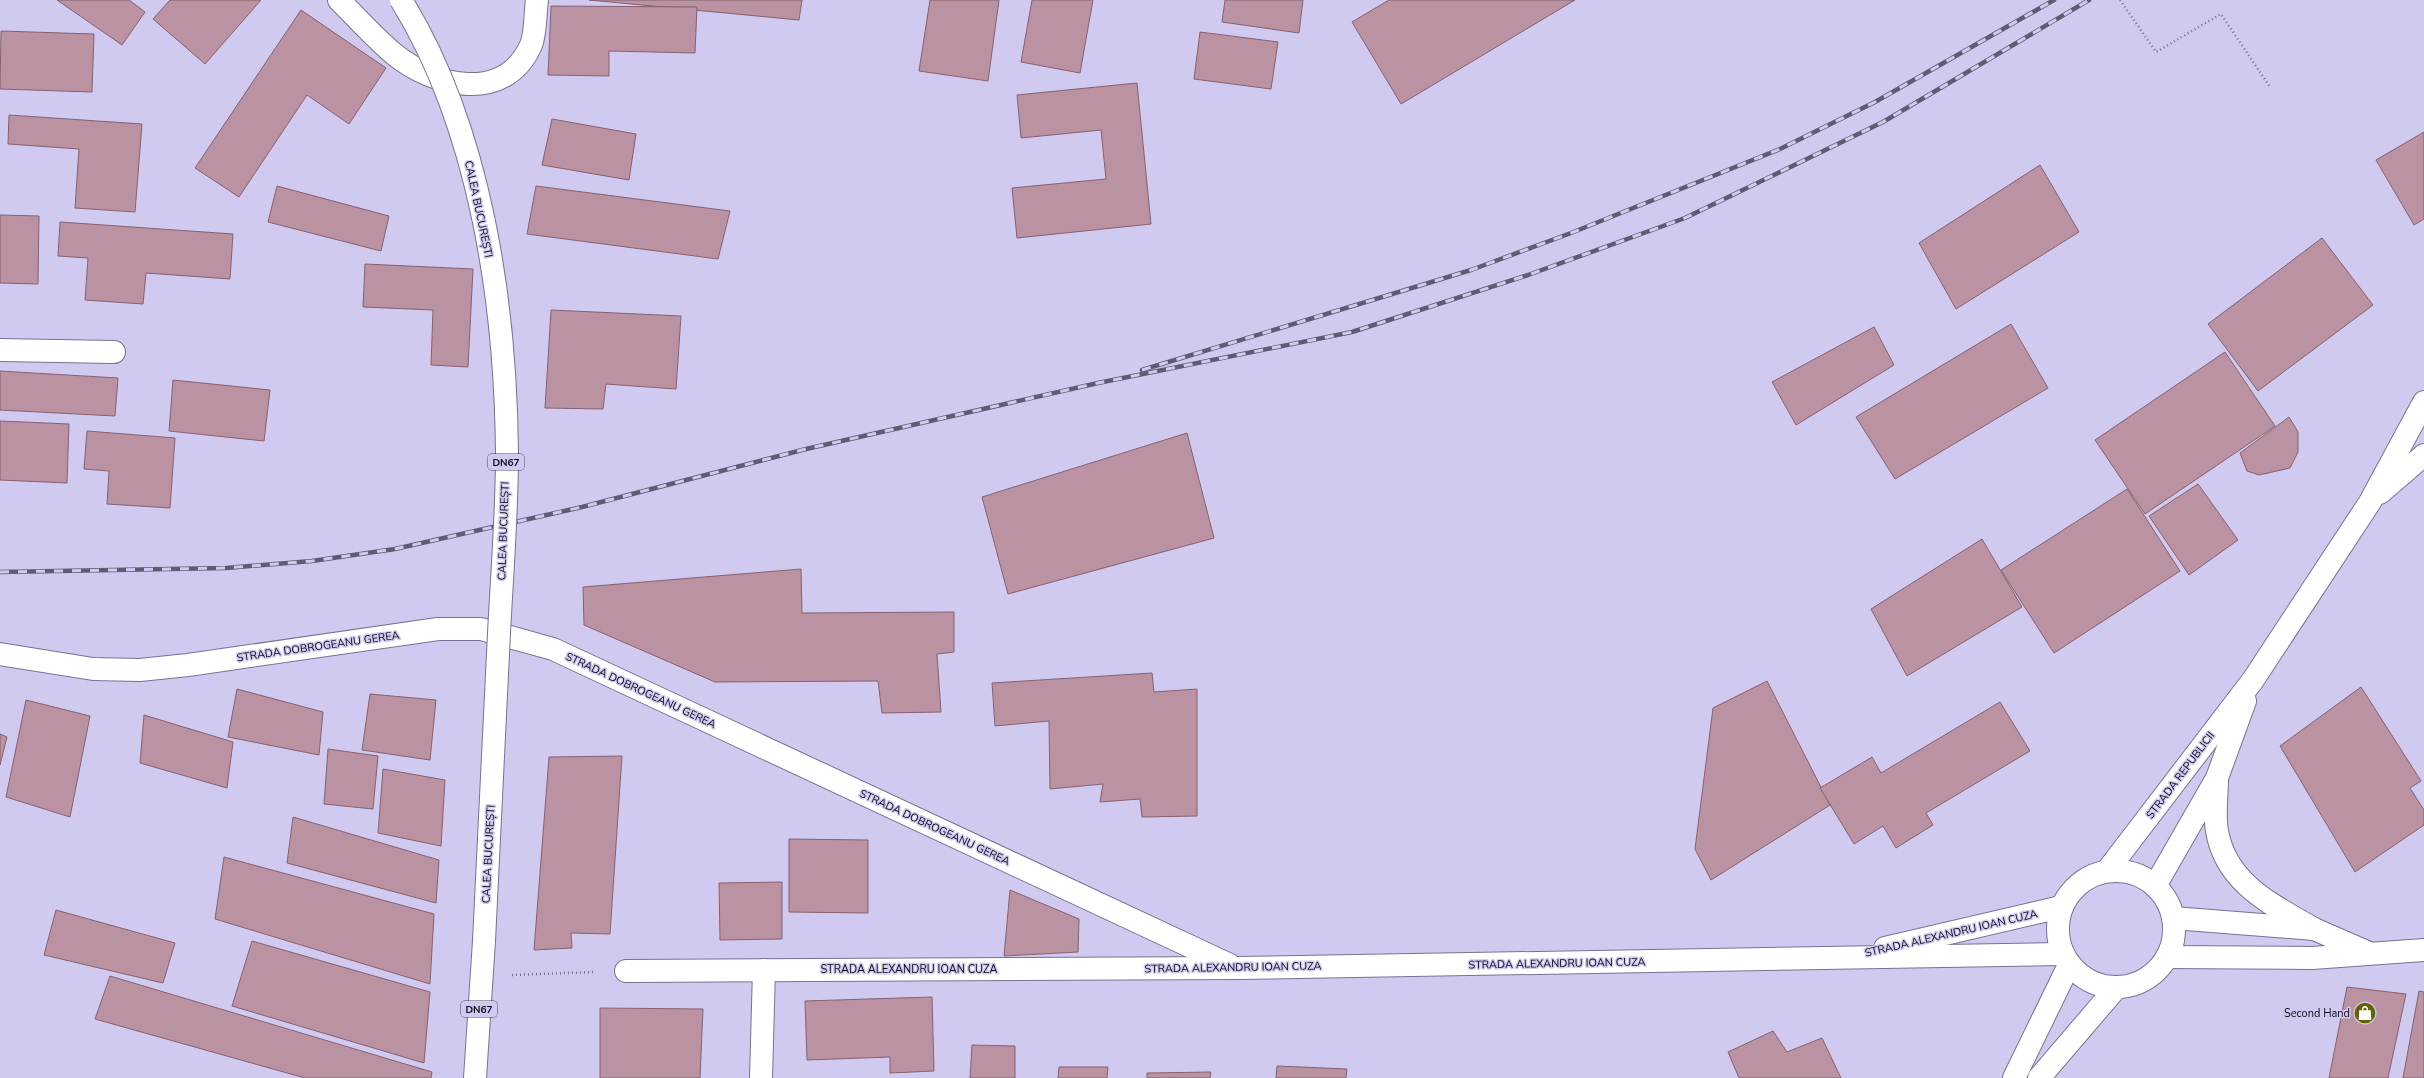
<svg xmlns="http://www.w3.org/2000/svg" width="2424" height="1078" font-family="'Nunito Sans',sans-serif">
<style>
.building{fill:#ba92a1;stroke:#866170}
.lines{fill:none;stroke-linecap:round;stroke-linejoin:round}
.minor-casing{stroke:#787194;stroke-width:24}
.major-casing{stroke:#787194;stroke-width:24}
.path{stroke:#75708b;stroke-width:2.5;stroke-dasharray:1 3;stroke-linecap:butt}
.minor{stroke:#fff;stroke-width:22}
.major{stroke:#fff;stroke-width:22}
.rail-casing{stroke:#605b73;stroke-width:4.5}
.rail{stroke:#d0caf0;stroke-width:3;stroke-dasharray:9;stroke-linecap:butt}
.major-bridge-casing{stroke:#787194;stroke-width:24;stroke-linecap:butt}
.major-bridge{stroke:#fff;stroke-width:22}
.labels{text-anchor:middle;stroke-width:3;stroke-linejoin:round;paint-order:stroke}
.shield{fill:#d0caf0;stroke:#49455a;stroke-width:1}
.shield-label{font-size:10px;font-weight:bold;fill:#0f0c19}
.street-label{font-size:11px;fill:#0f0c19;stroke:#d0caf0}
.poi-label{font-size:11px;fill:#0f0c19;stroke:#d0caf0;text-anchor:end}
</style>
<rect width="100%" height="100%" fill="#d0caf0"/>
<g class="building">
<path d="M57 0H129L145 12 122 45Z"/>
<path d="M170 0H261L205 64 153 19Z"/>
<path d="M589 0H802L799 20Z"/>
<path d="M930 0H999L988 81 919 71Z"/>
<path d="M1032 0H1093L1080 73 1021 62Z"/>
<path d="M1225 0H1303L1299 33 1222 22Z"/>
<path d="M1389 0H1575L1401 104 1352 22Z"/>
<path d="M551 6 697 7 695 53 609 51V76L548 75Z"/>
<path d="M301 10 386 68 349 124 307 95 239 197 195 168Z"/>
<path d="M1 31 94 34 92 92 0 89Z"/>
<path d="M1200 32 1278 42 1271 89 1194 79Z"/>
<path d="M1137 83 1151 224 1017 238 1012 188 1106 179 1101 130 1021 138 1017 95Z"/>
<path d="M9 115 142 124 135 212 75 208 79 149 8 144Z"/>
<path d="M552 119 636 134 629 180 542 165Z"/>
<path d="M2424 132V219L2414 225 2376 160Z"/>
<path d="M2040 165 2079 232 1956 309 1919 243Z"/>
<path d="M277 186 389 216 381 251 268 222Z"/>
<path d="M536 186 730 211 718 259 527 234Z"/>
<path d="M0 215 39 216 38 284 0 283Z"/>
<path d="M60 222 233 234 230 279 146 273 143 304 85 300 88 258 58 256Z"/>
<path d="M2322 238 2373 305 2258 391 2208 324Z"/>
<path d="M365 264 473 269 468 367 431 365 433 310 363 307Z"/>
<path d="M551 310 681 316 676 389 606 384 603 409 545 408Z"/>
<path d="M2011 324 2048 388 1895 479 1856 417Z"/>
<path d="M1874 327 1894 365 1796 425 1772 382Z"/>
<path d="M2225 352 2275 426 2145 514 2095 440Z"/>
<path d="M0 371 118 378 115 416 0 410Z"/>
<path d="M173 380 270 390 264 441 169 431Z"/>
<path d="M2289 417 2298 432V452L2290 468 2259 475 2247 471 2240 453Z"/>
<path d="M0 421 69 424 67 483 0 480Z"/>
<path d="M87 431 175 438 170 508 107 504 109 471 84 469Z"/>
<path d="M1187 433 1214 538 1008 594 982 497Z"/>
<path d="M2198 484 2238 540 2189 575 2149 516Z"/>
<path d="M2127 489 2180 571 2054 653 2001 570Z"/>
<path d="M1982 539 2022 607 1907 676 1871 609Z"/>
<path d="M801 569 802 613 954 612V652L937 654 941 712 882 713 878 681 715 682 584 625 583 587Z"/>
<path d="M1152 673 1154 692 1197 689V816L1142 817 1140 799 1100 802 1103 784 1050 789 1049 721 995 726 992 683Z"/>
<path d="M1767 681 1830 805 1711 880 1695 849 1713 708Z"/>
<path d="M2361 687 2421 781 2410 788 2424 810V825L2355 872 2280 746Z"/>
<path d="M237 689 323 712 319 755 228 737Z"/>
<path d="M370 694 436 700 430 760 362 750Z"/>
<path d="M26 700 90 716 70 817 6 797Z"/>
<path d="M2000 702 2030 751 1926 813 1933 825 1896 848 1883 826 1854 844 1820 788 1872 757 1881 773Z"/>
<path d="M144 715 233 742 227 788 140 763Z"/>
<path d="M0 734 7 737 0 765Z"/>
<path d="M328 749 378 756 373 809 324 804Z"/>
<path d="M622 756 610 934 571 933 572 948 534 950 549 757Z"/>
<path d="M383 769 445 780 441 846 378 833Z"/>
<path d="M293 817 439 860 436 903 287 863Z"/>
<path d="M789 839 868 840V913L789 912Z"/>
<path d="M224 857 434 914 430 984 215 919Z"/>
<path d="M782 882V939L720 940 719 883Z"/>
<path d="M1010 890 1079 919 1078 952 1004 956Z"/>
<path d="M56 910 175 943 163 983 44 955Z"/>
<path d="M252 941 430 992 424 1063 232 1006Z"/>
<path d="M110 976 432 1072 431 1078H305L95 1019Z"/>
<path d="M2347 987 2406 994 2388 1078H2329Z"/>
<path d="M2419 991 2424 992V1078H2403Z"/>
<path d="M932 997 934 1071 890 1073V1057L807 1060 805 1001Z"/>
<path d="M600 1008 703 1009 700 1078H600Z"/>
<path d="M1773 1031 1787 1052 1822 1038 1841 1078H1739L1728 1052Z"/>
<path d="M972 1045 1015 1046V1078H970Z"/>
<path d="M1277 1066 1347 1069 1346 1078H1276Z"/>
<path d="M1059 1067H1108L1107 1078H1058Z"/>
<path d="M1211 1072 1210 1078H1147V1073Z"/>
</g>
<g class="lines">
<g class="minor-casing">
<g id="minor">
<path d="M339 0C357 18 374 37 394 54 434 87 505 104 531 45 536 33 535 13 537 0"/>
<path d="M0 350 114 352"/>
<path d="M0 654 93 669 140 670 188 665 438 629H481L553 649 1230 965"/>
<path d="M2173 918 2314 929 2367 952"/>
<path d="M1885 948 2061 907"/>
<path d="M2167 957 2312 958 2424 950"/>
<path d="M626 971 1237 968 2062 954"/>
<path d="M761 1078 764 970"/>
</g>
</g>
<g class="major-casing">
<g id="major">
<path d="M2380 493 2424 455"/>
<path d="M2217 779C2217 796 2214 815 2217 831 2226 884 2273 905 2314 929"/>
<path d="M2107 871 2253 680 2370 502 2424 402"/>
<circle cx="2116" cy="929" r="58"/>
<path d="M2155 886 2217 778 2245 701"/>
<path d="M475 1078 484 941"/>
<path d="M2014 1078 2069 965"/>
<path d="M2039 1078 2116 988"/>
</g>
</g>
<g class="path">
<path d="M2120 0 2156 52 2221 14 2270 87"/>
<path d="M512 975 595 972"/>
</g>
<use href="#minor" class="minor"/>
<use href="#major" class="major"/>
<g class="rail-casing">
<g id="rail">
<path d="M1142 370 1471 270 1571 233 1780 149 1875 102 2054 0"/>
<path d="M0 572 226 568 312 561 395 549 582 507 806 449 1098 383 1352 332 1528 275 1685 218 1883 122 2089 0"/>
</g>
</g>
<use href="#rail" class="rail"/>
<g class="major-bridge-casing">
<path id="major-bridge" d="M401 0C481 129 506 306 507 455 507 514 502 574 499 633 494 736 489 838 484 941"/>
</g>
<use href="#major-bridge" class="major-bridge"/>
</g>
<defs>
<g id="shop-disc" transform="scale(1.15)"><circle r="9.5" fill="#606501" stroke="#d0caf0"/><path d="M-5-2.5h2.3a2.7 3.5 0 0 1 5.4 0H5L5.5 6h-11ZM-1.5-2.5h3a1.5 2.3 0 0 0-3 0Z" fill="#fff"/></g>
</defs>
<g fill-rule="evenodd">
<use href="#shop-disc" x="2365" y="1013"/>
</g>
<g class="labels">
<g class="shield">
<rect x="488" y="454" width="36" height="16" rx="3"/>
<rect x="461" y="1001" width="36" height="16" rx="3"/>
</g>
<g class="shield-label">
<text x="506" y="466">DN67</text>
<text x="479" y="1013">DN67</text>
</g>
<g class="street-label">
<text transform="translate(479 209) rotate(78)" y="4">CALEA BUCUREȘTI</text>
<text transform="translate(503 531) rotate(-88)" y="4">CALEA BUCUREȘTI</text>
<text transform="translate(318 646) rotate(-8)" y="4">STRADA DOBROGEANU GEREA</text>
<text transform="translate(641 690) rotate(25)" y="4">STRADA DOBROGEANU GEREA</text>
<text transform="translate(2180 775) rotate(-53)" y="4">STRADA REPUBLICII</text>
<text transform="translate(935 827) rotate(25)" y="4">STRADA DOBROGEANU GEREA</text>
<text transform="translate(488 854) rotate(-87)" y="4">CALEA BUCUREȘTI</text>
<text transform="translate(1951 933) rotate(-13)" y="4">STRADA ALEXANDRU IOAN CUZA</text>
<text transform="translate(1557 963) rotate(-1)" y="4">STRADA ALEXANDRU IOAN CUZA</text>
<text transform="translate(1233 967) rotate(-1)" y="4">STRADA ALEXANDRU IOAN CUZA</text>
<text x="909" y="973">STRADA ALEXANDRU IOAN CUZA</text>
</g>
<g class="poi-label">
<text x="2350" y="1017">Second Hand</text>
</g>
</g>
</svg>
